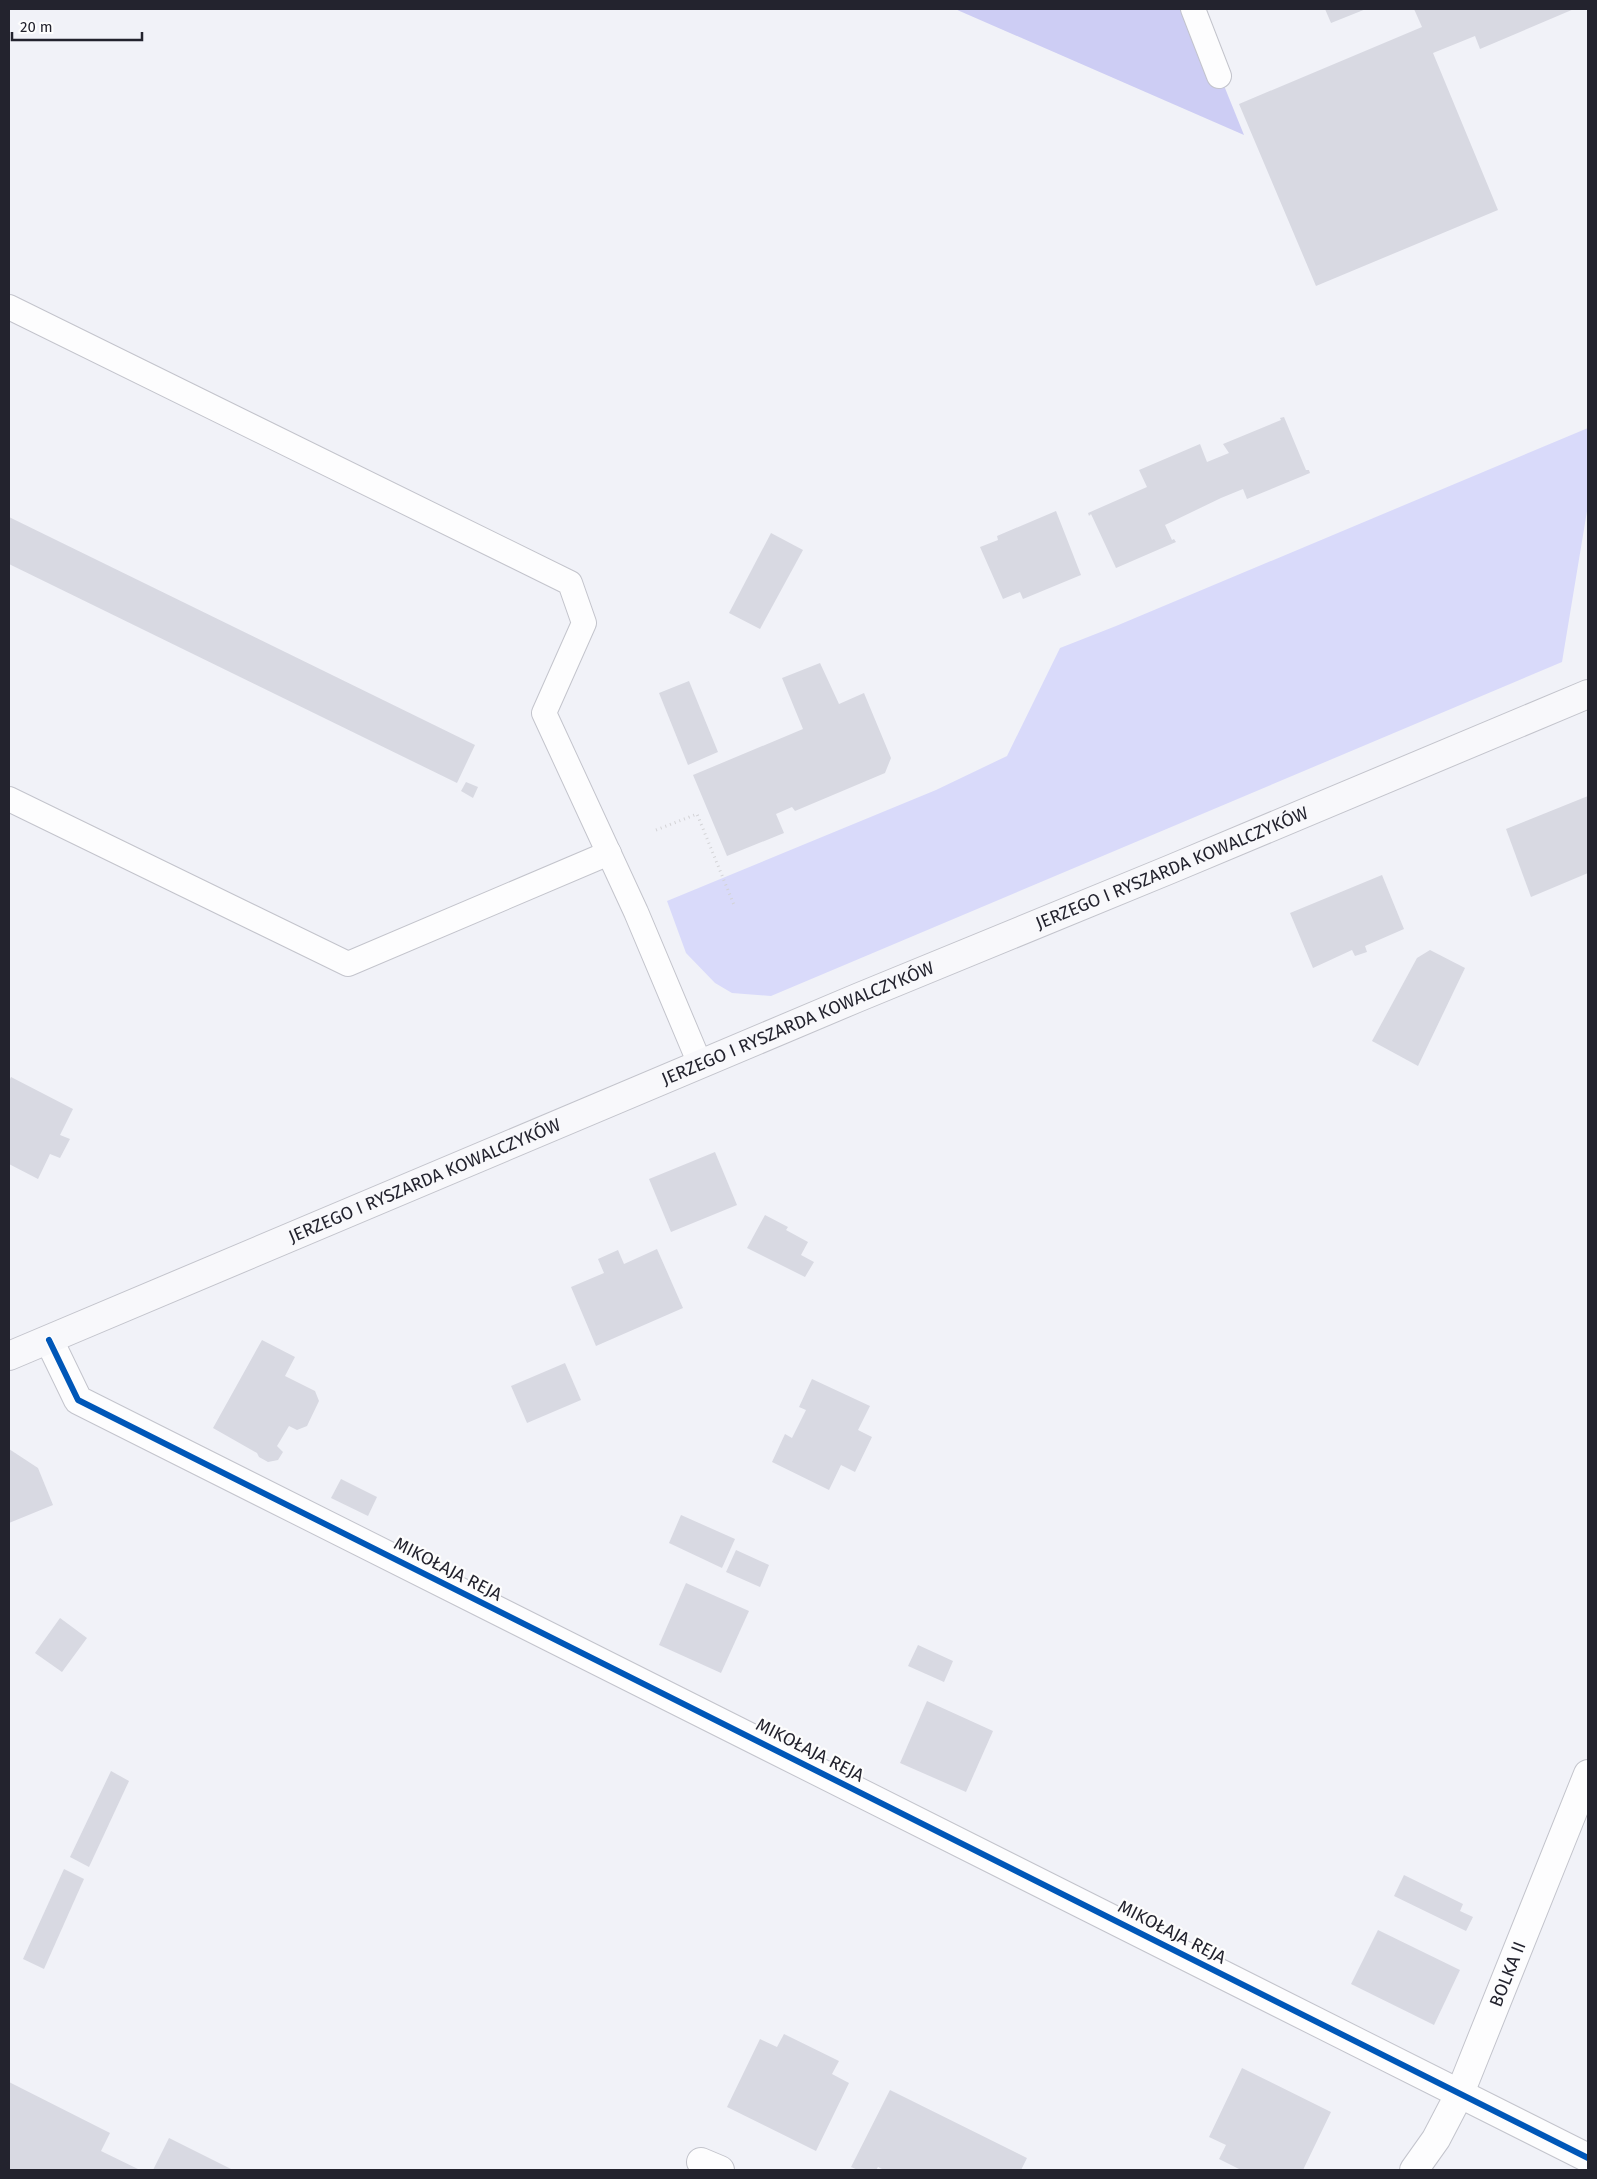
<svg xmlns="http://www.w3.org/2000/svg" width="1597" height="2179" font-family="'Fira Sans',sans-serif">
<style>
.green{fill:#d9dafa}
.forest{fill:#cdcdf4}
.building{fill:#d8d9e2}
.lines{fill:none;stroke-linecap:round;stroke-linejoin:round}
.lane-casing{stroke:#c3c4cc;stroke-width:26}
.street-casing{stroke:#c3c4cc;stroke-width:30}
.secondary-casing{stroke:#c3c4cc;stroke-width:30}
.path{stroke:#d3d3d6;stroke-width:3;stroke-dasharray:1 4;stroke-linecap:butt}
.lane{stroke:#fdfdfe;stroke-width:24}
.street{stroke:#fdfdfe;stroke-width:28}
.secondary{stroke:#f8f8fb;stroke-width:28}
.cycleway-casing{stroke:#fdfdfd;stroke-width:9}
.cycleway{stroke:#0057b8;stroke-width:6}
.labels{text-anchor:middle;stroke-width:4.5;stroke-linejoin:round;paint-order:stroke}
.street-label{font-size:18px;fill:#23232e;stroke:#fdfdfd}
</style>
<rect width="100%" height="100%" fill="#f1f2f8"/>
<path class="green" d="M1588 428V505L1562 662 771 996 732 993 715 983 686 953 667 901 936 790 1007 756 1060 648 1116 626Z"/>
<path class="forest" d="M955 9H1193L1244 135Z"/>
<g class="building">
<path d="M1325 9H1366L1331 23Z"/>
<path d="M1414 9H1574L1480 49 1475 36 1433 53 1498 210 1316 286 1239 104 1422 27Z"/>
<path d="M1284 417 1306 470H1309L1310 473 1247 499 1243 489 1221 498 1165 525 1172 540 1174 539 1176 542 1116 568 1091 514 1089 516 1088 513 1147 487 1139 470 1200 444 1207 462 1229 453 1223 444 1281 420 1280 418Z"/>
<path d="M1056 511 1081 575 1023 599 1020 592 1003 599 980 547 998 540 997 536Z"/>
<path d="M9 517 475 745 457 783 9 564Z"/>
<path d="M771 533 803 550 760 629 729 613Z"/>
<path d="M820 663 839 704 864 693 891 758 885 773 795 811 792 807 776 814 784 833 727 856 693 775 803 729 782 678Z"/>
<path d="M689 681 718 752 688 765 659 693Z"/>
<path d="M466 782 478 787 473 798 461 791Z"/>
<path d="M1588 796V873L1531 897 1506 829Z"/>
<path d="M1382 875 1404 929 1365 946 1367 952 1355 956 1352 950 1313 968 1290 913Z"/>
<path d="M1430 950 1465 968 1418 1066 1372 1041 1417 958Z"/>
<path d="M11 1077 73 1109 60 1135 70 1139 60 1158 50 1154 38 1179 9 1164V1081Z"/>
<path d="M715 1152 737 1205 671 1232 649 1179Z"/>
<path d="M765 1215 788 1227 786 1230 808 1242 801 1255 814 1262 805 1277 747 1248Z"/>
<path d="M657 1249 683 1308 596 1346 571 1287 604 1273 598 1259 618 1250 624 1264Z"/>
<path d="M262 1340 295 1357 285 1376 315 1391 319 1401 307 1426 297 1430 289 1426 277 1446 283 1452 278 1460 268 1462 259 1457 257 1453 213 1428Z"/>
<path d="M565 1363 581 1400 527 1423 511 1386Z"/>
<path d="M812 1379 870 1406 858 1430 872 1437 855 1472 841 1465 829 1490 772 1462 785 1434 792 1438 806 1410 799 1407Z"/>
<path d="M9 1449 38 1468 53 1505 9 1523Z"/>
<path d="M341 1479 377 1497 368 1516 331 1498Z"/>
<path d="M681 1515 735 1539 722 1568 669 1543Z"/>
<path d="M736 1550 769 1565 760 1587 726 1572Z"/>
<path d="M686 1583 749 1611 721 1673 659 1645Z"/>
<path d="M60 1618 87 1638 62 1672 35 1653Z"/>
<path d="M918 1645 953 1661 944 1682 908 1666Z"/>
<path d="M927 1701 993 1731 966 1792 900 1763Z"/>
<path d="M111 1771 129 1781 89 1867 70 1857Z"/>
<path d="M64 1869 84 1879 44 1969 23 1959Z"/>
<path d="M1404 1875 1463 1904 1460 1911 1473 1917 1466 1931 1394 1896Z"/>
<path d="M1378 1930 1460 1970 1434 2025 1351 1984Z"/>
<path d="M784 2034 839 2061 832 2074 849 2083 816 2151 727 2107 760 2039 777 2047Z"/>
<path d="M1242 2068 1331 2112 1303 2170H1241L1219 2159 1226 2145 1209 2137Z"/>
<path d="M9 2082 110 2133 101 2151 140 2170H9Z"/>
<path d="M890 2090 1027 2158 1021 2170H884L878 2167 876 2170H858L851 2167Z"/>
<path d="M169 2138 233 2170H153Z"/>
</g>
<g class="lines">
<g class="lane-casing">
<g id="lane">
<path d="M1193 9 1219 76"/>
<path d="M9 307 570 583 584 623 544 713 636 912 700 1064"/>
<path d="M9 799 348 964 609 853"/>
</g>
</g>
<g class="street-casing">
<g id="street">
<path d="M49 1340 78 1400 1588 2158"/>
<path d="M701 2162 720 2170"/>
<path id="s1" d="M1414 2170 1436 2139 1460 2093 1588 1774"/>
</g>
</g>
<g class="secondary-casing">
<g id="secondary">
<path id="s2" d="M9 1356 857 998 1171 869 1588 694"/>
</g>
</g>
<path class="path" d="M656 830 697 814 734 905"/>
<use href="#lane" class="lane"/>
<use href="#street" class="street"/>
<use href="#secondary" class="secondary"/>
<g class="cycleway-casing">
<path id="cycleway" d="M49 1340 78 1400 1588 2158"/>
</g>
<use href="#cycleway" class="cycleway"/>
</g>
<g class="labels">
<g class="street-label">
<text dy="6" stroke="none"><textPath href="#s2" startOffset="1261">JERZEGO I RYSZARDA KOWALCZYKÓW</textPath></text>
<text dy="6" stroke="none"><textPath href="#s2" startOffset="856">JERZEGO I RYSZARDA KOWALCZYKÓW</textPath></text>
<text dy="6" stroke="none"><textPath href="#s2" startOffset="451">JERZEGO I RYSZARDA KOWALCZYKÓW</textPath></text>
<text transform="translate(448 1569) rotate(27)" y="6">MIKOŁAJA REJA</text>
<text transform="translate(810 1750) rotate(27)" y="6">MIKOŁAJA REJA</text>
<text transform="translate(1172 1932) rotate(27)" y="6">MIKOŁAJA REJA</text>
<text dy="6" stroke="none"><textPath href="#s1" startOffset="218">BOLKA II</textPath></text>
</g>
</g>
<rect width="1597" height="2179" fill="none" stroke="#23232e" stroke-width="20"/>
<path d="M12 32v8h130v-8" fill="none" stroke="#23232e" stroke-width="2.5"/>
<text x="20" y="32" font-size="15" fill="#23232e" stroke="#fdfdfd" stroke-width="4" paint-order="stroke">20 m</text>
</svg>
